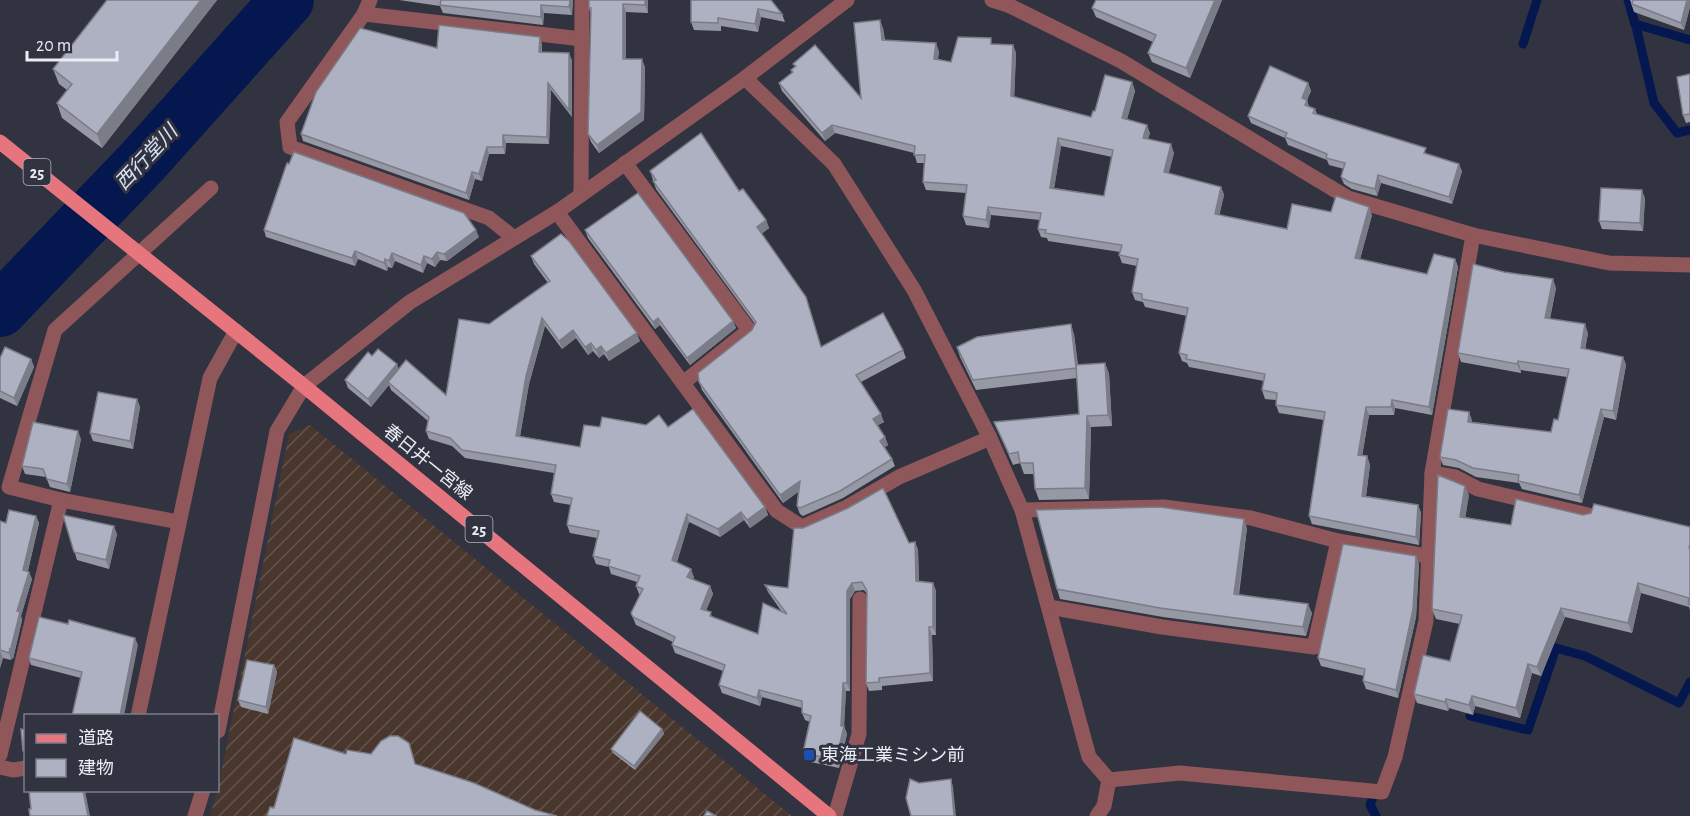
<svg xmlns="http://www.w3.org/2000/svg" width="1690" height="816" font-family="'Alegreya Sans','Noto Sans JP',sans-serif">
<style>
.industrial{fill:url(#industrial-furrows)}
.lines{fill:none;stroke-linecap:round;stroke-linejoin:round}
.stream{stroke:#04174e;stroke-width:9}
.river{stroke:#04174e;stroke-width:54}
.street{stroke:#8f575a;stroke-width:15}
.primary{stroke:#e6757e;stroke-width:15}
.wall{fill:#9698a6;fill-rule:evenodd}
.shaded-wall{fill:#7a7c87}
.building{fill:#aeb1c1;stroke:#7a7c87;stroke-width:1.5;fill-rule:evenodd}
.transit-dot{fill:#1a4fb4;stroke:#313340;stroke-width:2}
.labels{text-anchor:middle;stroke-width:6;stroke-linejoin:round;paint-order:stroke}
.shield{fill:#313340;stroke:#b3b5bf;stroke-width:1.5}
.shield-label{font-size:16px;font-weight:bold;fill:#ebedf6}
.street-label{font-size:18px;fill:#ebedf6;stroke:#313340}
.poi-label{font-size:18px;fill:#ebedf6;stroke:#313340;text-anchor:start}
.water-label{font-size:20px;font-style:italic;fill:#d9e3f5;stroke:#313340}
</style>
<defs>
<pattern id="industrial-furrows" width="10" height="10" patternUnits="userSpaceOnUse" patternTransform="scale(1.5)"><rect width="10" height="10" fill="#49372e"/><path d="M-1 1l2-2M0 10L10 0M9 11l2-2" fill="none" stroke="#63544d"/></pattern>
</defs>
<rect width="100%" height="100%" fill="#313340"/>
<path class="industrial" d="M310 425 792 816H210L218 788 289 434Z"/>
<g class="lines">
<g class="stream">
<path d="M1628 0 1635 24 1690 40"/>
<path d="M1635 22 1654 103 1677 133 1690 130"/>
<path d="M1523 44 1537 0"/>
<path d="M1470 716 1528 730 1556 648 1585 656 1679 703 1690 682"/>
<path d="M1372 800 1370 805 1376 816"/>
</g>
<path class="river" d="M0 310 143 161 287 0"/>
<g class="street">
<path d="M370 0 364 14 287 122 290 147 489 218 514 238"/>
<path d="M992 0 1008 5 1121 61 1348 198 1473 235 1609 263 1690 265"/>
<path d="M364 14 582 39"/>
<path d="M745 78 834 164 914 290 990 438 1022 510 1089 757 1109 780 1104 806 1097 816"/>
<path d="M625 163 749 330 683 383"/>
<path d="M581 195 582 0"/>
<path d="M557 212 777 511 802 527 847 507 899 477 990 438"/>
<path d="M1432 473 1455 477 1478 489 1588 515"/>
<path d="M61 500 179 522"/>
<path d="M1022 510 1164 507 1251 518 1338 541 1427 556"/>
<path d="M1049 607 1162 627 1314 647 1338 541"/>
<path d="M138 716 210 378 236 331"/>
<path d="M218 731 277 431 304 386 410 302 557 212 745 78 847 0"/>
<path d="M0 755 61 500 9 487 55 330 211 188"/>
<path d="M0 767 13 770 26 768"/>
<path d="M1109 780 1180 773 1382 792 1395 757 1426 621 1432 473 1473 235"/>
<path d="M195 816 203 790"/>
<path d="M835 816 859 734 860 599"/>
</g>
<path class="primary" d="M0 142 304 386 829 816"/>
</g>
<g class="wall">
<path d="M107 0H217L102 148 62 118 57 103 67 90 59 84 53 69Z"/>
<path d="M399 0H573L572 15 544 13 543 25 443 13 440 6Z"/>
<path d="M589 0H648V13L626 12V59L645 67 644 120 599 153 591 142 588 134 591 14 589 8Z"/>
<path d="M771 0 782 14 785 22 761 17 758 32 721 26V31L694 30 691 22Z"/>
<path d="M1096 0H1222L1190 78 1152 62 1148 53 1153 42 1096 17 1092 8Z"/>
<path d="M1630 0H1690V7L1684 30 1634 12Z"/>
<path d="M883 28 885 40 939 51 938 59 951 62 993 44 1013 45 1016 53 1014 97 1091 117 1095 111 1132 82 1135 91 1127 119 1150 133 1148 139 1174 153 1168 174 1221 187 1224 195 1219 215 1287 229 1331 212 1372 215 1360 259 1427 274 1455 259 1458 267 1432 415 1395 408 1394 415H1369L1362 456H1367L1370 465 1366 496 1418 505 1421 513 1419 545 1312 524 1309 516 1324 420 1279 413 1276 405V400L1265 399 1262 390 1264 381 1189 367 1187 363 1182 361 1179 353 1187 316 1145 307 1143 302 1135 300 1132 292 1137 266 1122 263 1119 255 1120 252 1048 241 1047 238 1041 237 1038 229 1040 220 991 215 989 228 966 225 963 216 966 193 926 190 923 182 924 163H917L914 153 835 133 825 141 782 91 779 83 792 73 791 70 795 67 793 64 861 98ZM1061 146 1112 157 1104 196 1054 188Z"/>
<path d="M542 44V53L572 60V117L551 90 549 144 506 143 505 154H489L482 181 475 179 469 200 303 141 301 134 437 48Z"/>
<path d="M1690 74V122L1686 123 1683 115Z"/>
<path d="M1308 83 1311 91 1307 100 1309 107 1315 109 1317 114 1428 154 1462 171 1452 204 1381 183 1377 196 1352 189 1344 184 1341 177 1344 169 1329 165 1327 160 1288 145 1285 138 1251 123 1248 116Z"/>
<path d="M650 171 739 191 766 220 769 228 761 234 821 347 903 350 906 358 861 382 884 422 878 425 885 437 888 445 885 447 892 459 895 466 843 498 803 516 800 514 797 506 798 492 783 503 702 390 699 382 752 330 755 324 656 189Z"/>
<path d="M1645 198 1643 231 1602 229 1599 221Z"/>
<path d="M264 230 479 237 447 261 440 260 435 267 427 263 423 273 395 261 392 268 388 267 387 271 358 259 355 266 266 237Z"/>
<path d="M585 230 733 321 736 328 690 365 660 325 655 329 588 238Z"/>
<path d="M531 256 640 341 609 361 604 354 599 358 593 351 588 355 576 338 562 349 545 326 529 384 520 436 580 447 600 427 646 425 668 427 765 507 768 515 750 528 744 520 720 537 689 522 677 562 694 577 693 580 710 586 713 594 706 610 713 617 758 634 782 612 768 592 765 585 788 588 909 543 915 542 918 550 919 581 933 583 936 591V635H932L933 681 882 686V690L869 691 866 683 867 594 864 590 855 591 850 599V691H846L844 726 847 734 839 768 806 761 803 753 810 722 805 720 802 713V708L762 697 760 706 722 693 719 685 723 671 675 653 672 645 673 642 636 625 631 613 640 594H639L636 586 637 582 611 574 609 567 596 564 593 556 597 538 570 533 567 525 571 505 554 502 551 494 554 473 465 458 452 446 429 439 426 431 428 421 391 390 389 385 371 407 348 388 345 380 372 356 446 395 489 324 548 283 534 264Z"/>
<path d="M1556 288 1550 319 1588 333 1585 349 1623 357 1626 365 1616 420 1604 417 1582 503 1522 489 1519 483 1476 477 1459 468 1443 465 1440 457 1469 412 1472 422 1551 432 1558 420 1567 377 1521 370V373L1461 362 1458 353Z"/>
<path d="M1074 334 1078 365 1105 363 1109 374 1112 426 1091 427 1089 499 1039 500 1035 489 1034 474H1024L1020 463 1013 465 994 422 1079 414 1077 378 976 390 960 357 957 347Z"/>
<path d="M0 358 31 359 34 367 17 406 0 398Z"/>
<path d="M137 399 140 407 133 449 93 441 90 433Z"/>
<path d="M81 439 70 492 50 487 46 477 25 474 22 466Z"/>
<path d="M1469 495 1465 517 1511 525 1583 515 1690 527V610L1689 607 1641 593 1632 633 1565 617 1541 676 1532 673 1520 718 1475 706 1473 715 1449 708 1448 711 1417 703 1414 694 1450 661 1460 624 1436 619 1432 609Z"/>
<path d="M63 515 117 534 109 569 77 560Z"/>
<path d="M36 516 39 523 28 571 32 579 21 616 22 620 13 659 12 657 11 660 3 658 0 668V521L6 523Z"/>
<path d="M1247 528 1239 595 1312 613 1306 636 1163 617 1060 599 1057 589Z"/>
<path d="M1419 564 1416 617 1398 698 1366 689 1363 681 1364 676 1321 666 1318 658Z"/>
<path d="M138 645 81 678 31 665 29 658Z"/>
<path d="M274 665 277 672 268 714 241 707 238 700Z"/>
<path d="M662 729 664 734 635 770 613 753 611 749Z"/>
</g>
<g class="shaded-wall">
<path d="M201 0H217L102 148 97 134Z"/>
<path d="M570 0H573L572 15 569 7Z"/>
<path d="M645 0H648V13L645 5Z"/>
<path d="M1215 0H1222L1190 78 1186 68Z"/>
<path d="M1687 0H1690V7L1684 30 1681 23Z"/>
<path d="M623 4 626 12V67L623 59Z"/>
<path d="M541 5 544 13 543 25 541 17Z"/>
<path d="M758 9 761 17 758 32 755 24Z"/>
<path d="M880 20 883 28 885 48 882 40Z"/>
<path d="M540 37 542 44 541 60 539 52Z"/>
<path d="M936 43 939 51 937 67 934 59Z"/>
<path d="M1013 45 1016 53 1014 105 1011 96Z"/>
<path d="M569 53 572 60V117L569 110Z"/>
<path d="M642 59 645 67 644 120 599 153 597 145Z"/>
<path d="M1132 82 1135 91 1125 126 1122 118Z"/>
<path d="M548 83 551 90 549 144 547 137Z"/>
<path d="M1308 83 1311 91 1307 100 1309 107 1307 112 1302 98Z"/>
<path d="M832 125 835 133 825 141 822 133Z"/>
<path d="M1147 125 1150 133 1146 146 1143 138Z"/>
<path d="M503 135 506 143 505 154 503 147Z"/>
<path d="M1058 138 1061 146 1053 196 1050 188Z"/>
<path d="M1171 144 1174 153 1167 181 1164 172Z"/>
<path d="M487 147 489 154 482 181 479 174Z"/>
<path d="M1459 164 1462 171 1452 204 1449 197Z"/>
<path d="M472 172 475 179 469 200 466 193Z"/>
<path d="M1378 175 1381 183 1377 196 1375 189Z"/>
<path d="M1221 187 1224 195 1218 222 1215 214Z"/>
<path d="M1642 190 1645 198 1643 231 1640 223Z"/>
<path d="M988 207 991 215 989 228 986 220Z"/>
<path d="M1369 207 1372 215 1358 267 1355 258Z"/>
<path d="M766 220 769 228 760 235 757 227Z"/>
<path d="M476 230 479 237 447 261 444 254Z"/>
<path d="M355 251 358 259 355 266 352 258Z"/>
<path d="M437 252 440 260 435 267 432 259Z"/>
<path d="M392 253 395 261 392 268 389 261Z"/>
<path d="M424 256 427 263 423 273 421 265Z"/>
<path d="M385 259 388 267 387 271 384 263Z"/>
<path d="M1455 259 1458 267 1432 415 1429 407Z"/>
<path d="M1553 279 1556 288 1548 327 1545 318Z"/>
<path d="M542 318 545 326 529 384 519 443 516 436 526 376Z"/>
<path d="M658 318 660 325 655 329 653 322Z"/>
<path d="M733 321 736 328 690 365 687 358Z"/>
<path d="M1071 324 1074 334 1079 378 1076 368Z"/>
<path d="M1585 324 1588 333 1584 357 1581 348Z"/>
<path d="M573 330 576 338 562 349 559 341Z"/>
<path d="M637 333 640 341 609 361 606 353Z"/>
<path d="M591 343 593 351 588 355 585 347Z"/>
<path d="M601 346 604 354 599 358 596 350Z"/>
<path d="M1623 357 1626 365 1616 420 1613 411Z"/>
<path d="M31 359 34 367 17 406 14 398Z"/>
<path d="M1518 361 1521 370V373L1517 364Z"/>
<path d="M1105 363 1109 374 1112 426 1108 415Z"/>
<path d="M397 364 400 372 388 382 389 385 371 407 368 399Z"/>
<path d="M137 399 140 407 133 449 130 441Z"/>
<path d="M1392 400 1395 408 1394 415 1391 407Z"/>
<path d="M1366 407 1369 415 1361 463 1358 455Z"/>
<path d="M1601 409 1604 417 1582 503 1579 495Z"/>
<path d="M1469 412 1472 420 1471 430 1468 422Z"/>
<path d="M881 414 884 422 876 426 873 419Z"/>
<path d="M1087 416 1091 427 1089 499 1085 488Z"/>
<path d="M78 431 81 439 70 492 67 484Z"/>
<path d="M885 437 888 445 883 448 880 441Z"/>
<path d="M1367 456 1370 465 1365 504 1362 496Z"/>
<path d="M800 481 802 489 783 503 780 495Z"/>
<path d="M1465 486 1469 495 1464 526 1460 517Z"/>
<path d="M1418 505 1421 513 1419 545 1416 537Z"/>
<path d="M765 507 768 515 750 528 747 520Z"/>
<path d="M741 512 744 520 720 537 718 529Z"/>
<path d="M687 514 689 522 675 568 672 560Z"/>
<path d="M36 516 39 523 26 578 23 570Z"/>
<path d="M1244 519 1247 528 1237 604 1234 594Z"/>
<path d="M114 526 117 534 109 569 106 560Z"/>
<path d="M915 542 918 550 919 589 916 581Z"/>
<path d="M1416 556 1419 564 1416 617 1398 698 1396 690Z"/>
<path d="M691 569 694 577 690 585 687 577Z"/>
<path d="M29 572 32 579 21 616 22 620 13 659 12 657 11 660 9 653 17 611Z"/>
<path d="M852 583 855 591 850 599V691L847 683V591Z"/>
<path d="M933 583 936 591V635L933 627Z"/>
<path d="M1638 583 1641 593 1632 633 1628 623Z"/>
<path d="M710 586 713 594 704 616 701 609Z"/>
<path d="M1308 604 1312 613 1306 636 1303 627Z"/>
<path d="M1561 608 1565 617 1541 676 1537 667Z"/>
<path d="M929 627 932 635 933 681 930 673Z"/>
<path d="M135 638 138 645 124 716H120Z"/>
<path d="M0 651 3 658 0 668Z"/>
<path d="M1528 664 1532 673 1520 718 1516 708Z"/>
<path d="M274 665 277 672 268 714 266 707Z"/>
<path d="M843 683 846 691 844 727 847 734 839 768 836 760 841 726Z"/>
<path d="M759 690 762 697 760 706 757 698Z"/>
<path d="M1472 696 1475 706 1473 715 1469 705Z"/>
<path d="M1446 699 1449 708 1448 711 1445 702Z"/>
<path d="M662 729 664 734 635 770 634 766Z"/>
<path d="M951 779 953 787 956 816H954Z"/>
<path d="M83 790H85L90 816H88Z"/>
</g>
<g class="building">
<path d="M107 0H201L97 134 57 103 72 84 53 69Z"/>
<path d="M441 0H570L569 7 541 5V17L440 5Z"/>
<path d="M589 0H645V5L623 4V59H642L641 112 597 145 588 134 591 8H589Z"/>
<path d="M691 0H771L782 14 758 9 755 24 718 18V23L691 22Z"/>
<path d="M1096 0H1215L1186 68 1148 53 1156 35 1092 8Z"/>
<path d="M1633 0H1687L1681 23 1632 4Z"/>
<path d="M880 20 882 40 936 43 934 59 951 62 958 37 991 38V44L1013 45 1011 96 1091 117 1093 111H1095L1105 75 1132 82 1122 118 1147 125 1143 138 1171 144 1164 172 1221 187 1215 214 1287 229 1292 204 1331 212 1336 196 1369 207 1355 258 1427 274 1434 254 1455 259 1429 407 1392 400 1391 407H1366L1358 455 1367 456 1362 496 1418 505 1416 537 1309 516 1325 412 1276 405 1277 393 1262 390 1265 374 1186 359 1187 355 1179 353 1188 308 1142 299V294L1132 292 1138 259 1119 255 1122 245 1045 233 1046 230 1038 229 1041 213 988 207 986 220 963 216 967 185 923 182 925 155H914L915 146 832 125 822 133 779 83 793 72 791 70 796 66 793 64 815 45 861 98 854 23ZM1058 138 1113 150 1104 196 1050 188Z"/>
<path d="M439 25 540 37 539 52 569 53V110L548 83 547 137 503 135V147H487L479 174 472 172 466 193 301 134 316 92 360 28 437 48Z"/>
<path d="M1270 66 1308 83 1302 98 1307 100 1305 105 1315 109 1313 113 1426 148 1424 153 1459 164 1449 197 1378 175 1375 189 1349 182 1341 177 1345 163 1326 158 1327 154 1285 137 1287 133 1248 116Z"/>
<path d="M1690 74V114L1683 115 1677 77Z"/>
<path d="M701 133 739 191 743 189 766 220 757 227 806 297 821 347 883 313 903 350 856 375 881 414 873 419 885 437 880 441 892 459 840 491 800 508 797 506 800 481 780 495 699 382 698 373 752 330 756 322 653 181 656 180 650 171Z"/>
<path d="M294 152 464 213 476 230 444 254 437 252 432 259 424 256 421 265 392 253 389 261 385 259 384 263 355 251 352 258 264 230 287 163 289 164Z"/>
<path d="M1601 188 1642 190 1640 223 1599 221Z"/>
<path d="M638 193 733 321 687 358 658 318 653 322 585 230Z"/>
<path d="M561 234 569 241 637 333 606 353 601 346 596 350 591 343 585 347 573 330 559 341 542 318 526 376 516 436 580 447 584 425 600 427 602 417 646 425 659 415 668 427 693 409 765 507 747 520 741 512 718 529 687 514 672 560 691 569 687 577 710 586 701 609 711 612 710 616 758 634 763 603 787 614 765 585 788 588 794 528H803L848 508 883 488 909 543 915 542 916 581 933 583V627H929L930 673 879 678V682L866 683 867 591 862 582 852 583 847 591V683H843L841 726H844L836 760 803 753 811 716 802 713V701L759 690 757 698 719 685 725 665 672 645 675 637 633 617 631 613 643 589 636 586 640 576 608 566 610 560 593 556 599 531 567 525 572 498 551 494 556 465 462 450 450 438 426 431 429 417 388 382 406 360 446 395 459 319 489 324 550 281 531 256Z"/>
<path d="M1473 264 1504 272 1553 279 1545 318 1585 324 1581 348 1623 357 1613 411 1601 409 1579 495 1518 481 1519 475 1473 468 1456 460 1440 457 1448 409 1469 412 1468 422 1551 432 1554 419 1558 420 1569 369 1518 361 1517 364 1458 353Z"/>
<path d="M1071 324 1076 368 973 380 957 347 977 337Z"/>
<path d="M5 347 31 359 14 398 0 391V358Z"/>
<path d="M378 349 397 364 368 399 345 380 368 352 372 356Z"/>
<path d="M1105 363 1108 415 1087 416 1085 488 1035 489 1033 463H1020L1018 452 1009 454 994 422 1079 414 1076 365Z"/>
<path d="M98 392 137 399 130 441 90 433Z"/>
<path d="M33 422 78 431 67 484 47 479 43 469 22 466Z"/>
<path d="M1438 475 1465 486 1460 517 1511 525 1516 499 1583 515 1591 513 1594 504 1690 527V544L1689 548 1690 549V605L1688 604 1689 598 1638 583 1628 623 1561 608 1537 667 1528 664 1516 708 1472 696 1469 705 1446 699 1445 702 1414 694 1423 655 1450 661 1462 615 1432 609Z"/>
<path d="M1160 507 1244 519 1234 594 1308 604 1303 627 1160 608 1057 589 1036 510Z"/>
<path d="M9 510 36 516 23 570 29 572 17 611 20 612 10 652V648L9 653 0 650V521L6 523Z"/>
<path d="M63 515 114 526 106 560 74 552Z"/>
<path d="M1343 544 1416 556 1413 609 1396 690 1363 681 1365 669 1318 658Z"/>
<path d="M39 617 68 624 69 620 135 638 120 716H72L82 672 29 658Z"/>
<path d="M247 660 274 665 266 707 238 700Z"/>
<path d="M640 711 662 729 634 766 611 749Z"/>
<path d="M21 729 26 730V752L23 751Z"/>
<path d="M390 736H398L409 743 415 764 474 783 535 810 557 816H267L270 807 274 808 294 738 346 754 347 750 371 754 381 741Z"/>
<path d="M910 779 919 783 951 779 954 816H911L906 798Z"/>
<path d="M29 790H83L88 816H30L29 809H31Z"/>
<path d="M707 811 716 816H704Z"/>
</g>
<rect class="transit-dot" x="803" y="749" width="12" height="12" rx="3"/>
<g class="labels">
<g class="shield">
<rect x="23.5" y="159" width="27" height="26" rx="4.5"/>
<rect x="465.5" y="516" width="27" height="26" rx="4.5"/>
</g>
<g class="shield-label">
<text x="37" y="178">25</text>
<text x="479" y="535">25</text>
</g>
<g class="street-label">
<text transform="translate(428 462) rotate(39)" y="6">春日井一宮線</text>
</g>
<g class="poi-label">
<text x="821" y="761">東海工業ミシン前</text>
</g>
<g class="water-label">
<text transform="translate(146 157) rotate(-47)" y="7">西行堂川</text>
</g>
</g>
<rect x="24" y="714" width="195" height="78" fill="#313340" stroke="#7b7d89" stroke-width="1.5"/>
<rect x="36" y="734" width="30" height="9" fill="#e6757e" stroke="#7b7d89" stroke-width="1.5"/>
<text x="78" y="744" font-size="18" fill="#ebedf6">道路</text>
<rect x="36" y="759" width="30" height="18" fill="#aeb1c1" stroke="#7b7d89" stroke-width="1.5"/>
<text x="78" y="774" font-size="18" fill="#ebedf6">建物</text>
<path d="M27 51v9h90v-9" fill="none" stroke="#ebedf6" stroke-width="3"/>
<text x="36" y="51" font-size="18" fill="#ebedf6" stroke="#313340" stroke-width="4.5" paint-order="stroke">20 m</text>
</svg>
